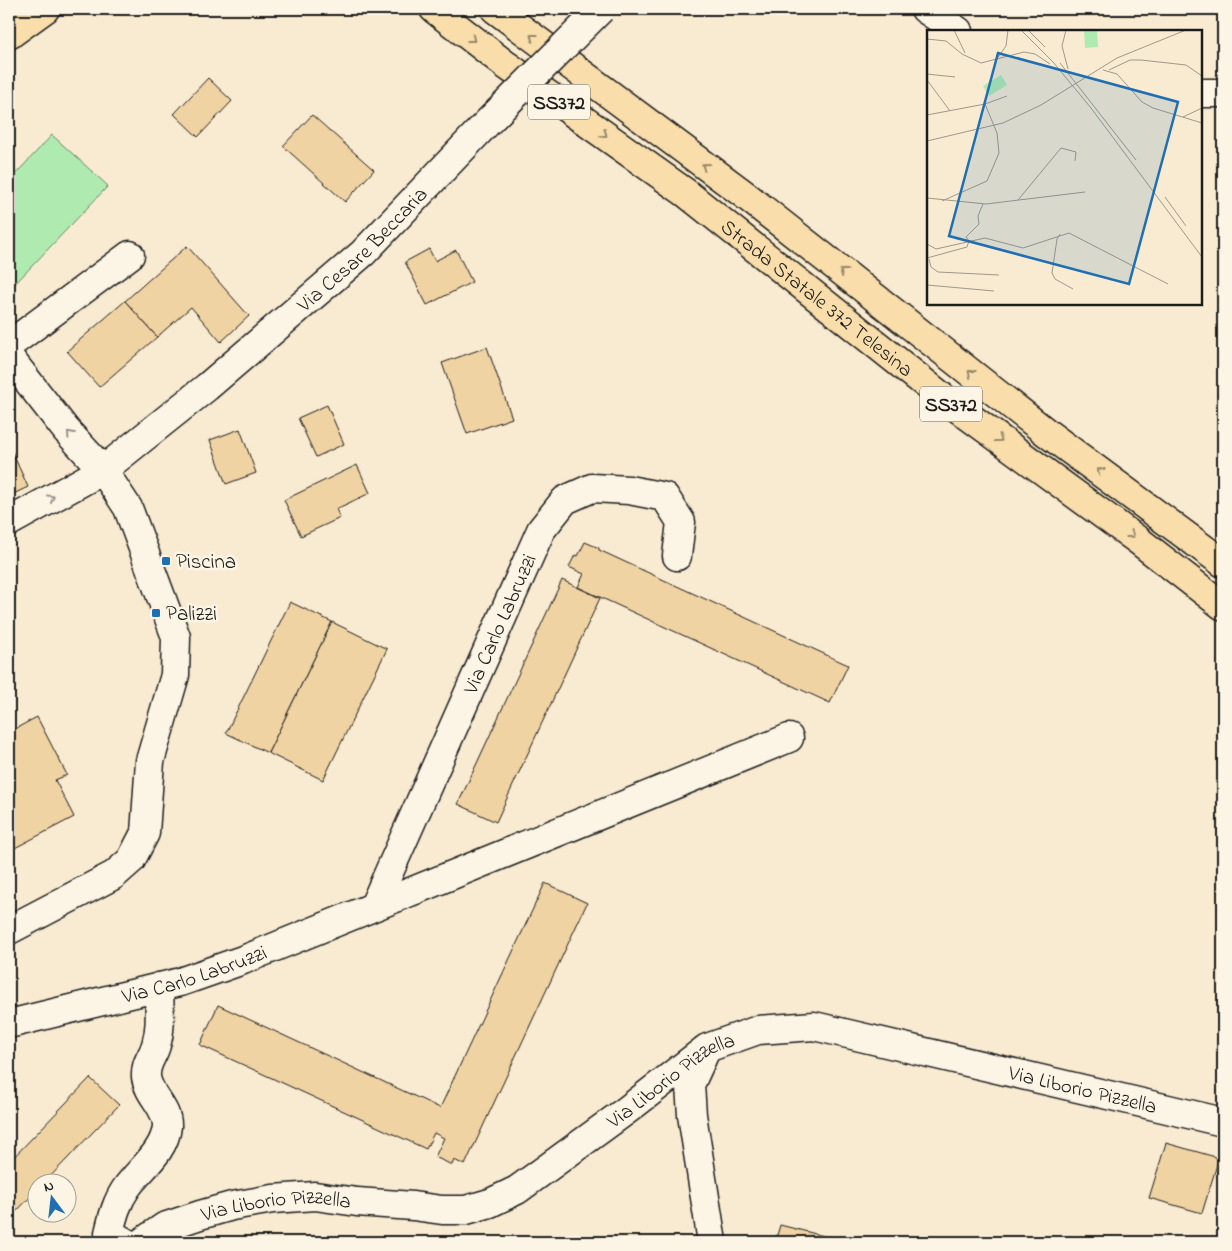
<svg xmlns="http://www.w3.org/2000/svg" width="1232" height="1251" font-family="'Indie Flower',sans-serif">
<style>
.green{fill:#afebb1;stroke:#668466}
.building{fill:#f0d3a3;stroke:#1c1c1c}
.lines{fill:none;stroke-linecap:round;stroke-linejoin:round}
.minor-casing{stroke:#1c1c1c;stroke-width:31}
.trunk-casing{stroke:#1c1c1c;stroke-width:31}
.minor{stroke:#fcf5e5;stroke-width:28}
.trunk{stroke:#f9deab;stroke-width:28}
.minor-bridge-casing{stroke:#1c1c1c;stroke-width:31;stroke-linecap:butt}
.minor-bridge{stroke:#fcf5e5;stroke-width:28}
.oneway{stroke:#96876b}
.oneway2{stroke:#97938b}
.poi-dot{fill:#1f6fb2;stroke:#fcf5e5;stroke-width:2}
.labels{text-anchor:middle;stroke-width:5;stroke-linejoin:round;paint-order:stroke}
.shield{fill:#fcf5e5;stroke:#5f5d58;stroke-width:1}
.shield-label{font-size:20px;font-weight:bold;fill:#1c1c1c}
.street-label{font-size:21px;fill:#1c1c1c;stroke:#fcf5e5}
.poi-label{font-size:21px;fill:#1c1c1c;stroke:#fcf5e5;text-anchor:start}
.inset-road{fill:none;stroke:#a09889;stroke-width:1}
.view{fill:#1f6fb2;fill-opacity:0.15;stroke:#1f6fb2;stroke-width:2.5}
.inset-edge{fill:none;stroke:#1c1c1c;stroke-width:2.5}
</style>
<rect width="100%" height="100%" fill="#f8ebd1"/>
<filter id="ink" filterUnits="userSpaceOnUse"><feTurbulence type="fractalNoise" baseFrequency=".02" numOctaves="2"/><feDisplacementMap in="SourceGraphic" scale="10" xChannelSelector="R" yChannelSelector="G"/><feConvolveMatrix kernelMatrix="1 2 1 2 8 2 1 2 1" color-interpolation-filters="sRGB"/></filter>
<g filter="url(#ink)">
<path class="green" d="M52 135 108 186 12 287 9 284V181Z"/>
<g class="building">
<path d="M208 78 232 101 198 137 174 114Z"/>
<path d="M312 115 374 170 345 202 283 146Z"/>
<path d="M187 246 249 316 221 342 191 307 157 337 125 301Z"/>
<path d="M429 249 435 261 456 250 472 282 427 305 405 262Z"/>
<path d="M125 301 157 337 99 387 67 351Z"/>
<path d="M487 347 512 418 467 434 442 363Z"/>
<path d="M327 405 344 444 316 457 298 418Z"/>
<path d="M240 429 256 473 226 484 210 440Z"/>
<path d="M9 445 28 487 9 496Z"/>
<path d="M357 465 370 493 336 509 340 518 301 536 284 500Z"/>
<path d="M585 542 599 548V550L848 665 830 703 578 587 584 574 569 567 575 555 578 556Z"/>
<path d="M562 580 600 598 496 822 458 804Z"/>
<path d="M290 602 332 622 268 753 226 733Z"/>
<path d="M332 622 387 649 323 780 268 753Z"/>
<path d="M37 717 67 775 55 780 74 817 9 851V722L13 730Z"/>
<path d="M545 883 587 903 465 1165 454 1160 452 1165 435 1157 444 1138 434 1133 426 1149 200 1045 218 1005 440 1108Z"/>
<path d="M90 1078 119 1105 43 1184H38V1189L9 1219V1162Z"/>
<path d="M1166 1143 1219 1158 1202 1213 1149 1198Z"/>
<path d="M1223 1182V1211L1216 1209Z"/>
<path d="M780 1225 848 1242H775Z"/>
</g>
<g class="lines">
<g class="minor-casing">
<g id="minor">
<path d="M925 9 958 31"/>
<path d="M1201 93H1223"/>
<path d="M9 345 130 255"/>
<path d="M9 357 66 430 103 470 128 508 176 637 175 675 150 761 145 833 131 860 114 875 9 930"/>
<path id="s1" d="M9 522 103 470 207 387 363 253 486 124"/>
<path id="s2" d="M374 906 541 530 565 500 592 488 629 490 665 497 681 522 677 556"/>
<path id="s3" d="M9 1024 180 982 243 960 789 738"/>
<path d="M705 1052 690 1085 692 1115 712 1242"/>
<path d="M125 1242 109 1233C113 1216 117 1201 127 1187 141 1168 165 1151 167 1126 168 1108 148 1095 146 1077 145 1062 153 1057 156 1045 162 1026 159 1006 159 987"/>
<path id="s4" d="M142 1242 164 1227 200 1215 232 1206 273 1199 315 1196 357 1202 413 1206 442 1210H466L490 1203 517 1190 627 1110 707 1048 758 1030 814 1026 1223 1122"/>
</g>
</g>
<g class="trunk-casing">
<g id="trunk">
<path id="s5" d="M434 9 506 65 686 193 941 396 1139 541 1223 606"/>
<path d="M495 9 745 195 1047 433 1223 563"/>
<path d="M9 35 45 9"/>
</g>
</g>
<use href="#minor" class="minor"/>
<use href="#trunk" class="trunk"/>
<g class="minor-bridge-casing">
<path id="minor-bridge" d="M486 124 601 9"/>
</g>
<use href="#minor-bridge" class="minor-bridge"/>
</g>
<defs><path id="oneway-chevron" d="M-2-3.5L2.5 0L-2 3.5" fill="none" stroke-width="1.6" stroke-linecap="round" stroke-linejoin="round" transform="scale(1.25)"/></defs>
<g class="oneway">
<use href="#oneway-chevron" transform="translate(533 37) rotate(-143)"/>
<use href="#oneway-chevron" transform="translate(472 39) rotate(38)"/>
<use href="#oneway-chevron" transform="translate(604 134) rotate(35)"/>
<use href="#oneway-chevron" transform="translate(705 166) rotate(-144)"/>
<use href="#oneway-chevron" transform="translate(843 272) rotate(-142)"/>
<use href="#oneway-chevron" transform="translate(971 373) rotate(-142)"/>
<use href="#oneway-chevron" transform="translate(999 439) rotate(36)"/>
<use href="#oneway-chevron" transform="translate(1100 471) rotate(-144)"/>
<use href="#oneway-chevron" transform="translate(1131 535) rotate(36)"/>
</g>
<g class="oneway2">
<use href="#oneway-chevron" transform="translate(70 434) rotate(-132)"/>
<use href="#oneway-chevron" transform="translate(51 498) rotate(-29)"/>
</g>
</g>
<g class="poi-dot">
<rect x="161" y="556" width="10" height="10" rx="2.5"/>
<rect x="151" y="608" width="10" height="10" rx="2.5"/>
</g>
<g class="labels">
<g class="shield">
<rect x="528" y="84.5" width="62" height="35" rx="4"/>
<rect x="920" y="386.5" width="62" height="35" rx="4"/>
</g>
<g class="shield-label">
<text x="559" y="109">SS372</text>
<text x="951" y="411">SS372</text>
</g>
<g class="street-label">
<text dy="7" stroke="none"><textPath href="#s1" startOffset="448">Via Cesare Beccaria</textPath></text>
<text dy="7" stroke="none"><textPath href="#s5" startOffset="480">Strada Statale 372 Telesina</textPath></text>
<text dy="7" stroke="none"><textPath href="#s2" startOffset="309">Via Carlo Labruzzi</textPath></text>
<text dy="7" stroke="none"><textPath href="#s3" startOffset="192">Via Carlo Labruzzi</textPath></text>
<text dy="7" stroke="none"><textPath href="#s4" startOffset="578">Via Liborio Pizzella</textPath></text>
<text dy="7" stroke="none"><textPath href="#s4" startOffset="1012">Via Liborio Pizzella</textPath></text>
<text dy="7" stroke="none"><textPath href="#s4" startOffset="142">Via Liborio Pizzella</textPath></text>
</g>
<g class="poi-label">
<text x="176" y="568">Piscina</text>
<text x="166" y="620">Palizzi</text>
</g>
</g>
<g transform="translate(927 30)">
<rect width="275" height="275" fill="#f8ebd1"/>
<path d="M157 0H170L171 17 158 18ZM74 45 80 55 62 66 56 56Z" fill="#afebb1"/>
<path class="inset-road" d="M27 0 38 23M94 0 126 32 164 78 275 227M101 0 118 17M139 0 135 16 141 39M0 9 19 11 35 24 54 33 97 22 108 24 123 34M69 30 79 16 81 0M133 33 209 130M176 40 190 44 215 72 226 78 275 93M182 40 203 30H214L259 35 275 46M0 44 28 47M0 50 23 81M58 74 80 66M0 85 58 74 70 103 72 123 60 151 15 171M256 87 275 78M0 111 76 93 114 75 190 28 259 0M238 167 259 196M0 168 59 174 158 162M91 170 134 118 149 122 148 131M133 204 130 209 125 243 128 249 146 259M0 214 9 219 58 208 96 218 142 203 241 254M0 228 40 217 42 211 39 207 52 194 51 186 56 174M2 229 4 237 11 242 72 245M0 255 67 261"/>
<path class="view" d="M71 23 251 72 202 254 22 206Z"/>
<rect width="275" height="275" class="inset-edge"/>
</g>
<rect width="1232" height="1251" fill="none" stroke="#fcf5e5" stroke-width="30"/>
<rect x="15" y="15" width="1202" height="1221" fill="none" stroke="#1c1c1c" stroke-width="2" filter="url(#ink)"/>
<g transform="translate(52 1198) rotate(345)"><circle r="24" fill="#fcf5e5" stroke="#a29e95"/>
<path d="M0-4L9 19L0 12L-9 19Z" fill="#1f6fb2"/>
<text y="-8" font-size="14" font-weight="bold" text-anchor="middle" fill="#1c1c1c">N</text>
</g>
</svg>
